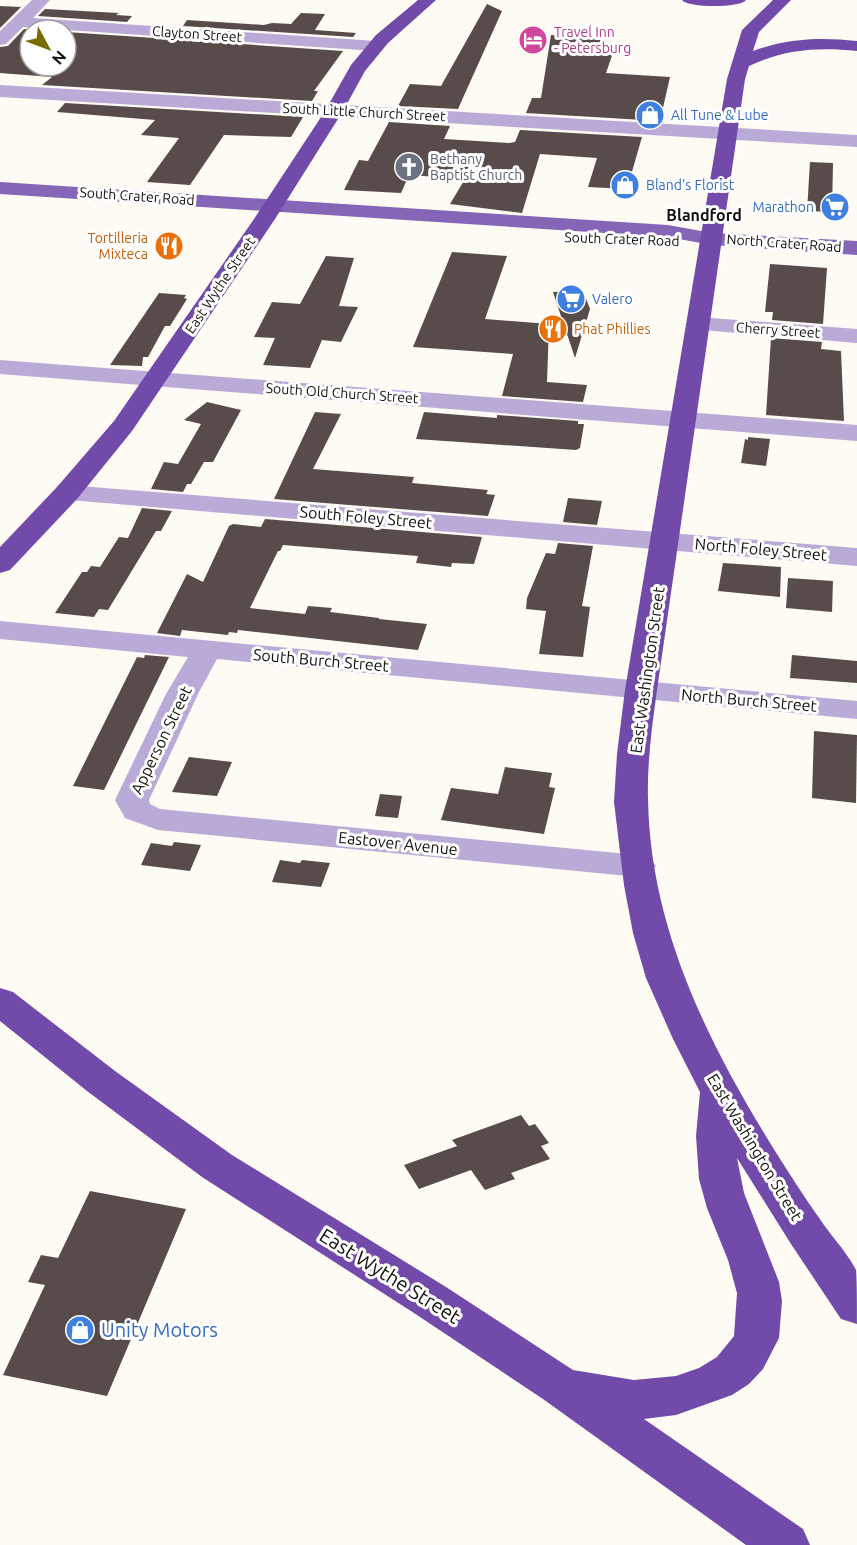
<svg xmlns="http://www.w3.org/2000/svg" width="857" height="1545" font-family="Ubuntu,sans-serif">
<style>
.building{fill:#574c49}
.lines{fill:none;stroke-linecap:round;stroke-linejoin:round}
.street{fill:#baaad8;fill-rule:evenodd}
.primary{fill:#8565b6;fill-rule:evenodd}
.highway{fill:#724aa9;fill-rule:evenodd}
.labels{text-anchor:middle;stroke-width:6;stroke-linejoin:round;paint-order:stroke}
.far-hotel-label{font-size:14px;fill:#b23c85;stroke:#fff;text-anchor:start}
.far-street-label{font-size:14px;fill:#13110d;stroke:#fff}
.far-shop-label{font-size:14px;fill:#366cbe;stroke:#fff;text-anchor:start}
.far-worship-label{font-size:14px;fill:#5b616d;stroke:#fff;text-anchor:start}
.far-food-label{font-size:14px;fill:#c56008;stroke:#fff;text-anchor:end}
.far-quarter-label{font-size:16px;font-weight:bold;fill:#13110d;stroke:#fff}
.street-label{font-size:16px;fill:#13110d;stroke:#fff}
.near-street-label{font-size:20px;fill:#13110d;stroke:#fff}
.near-shop-label{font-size:20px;fill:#366cbe;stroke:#fff;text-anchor:start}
</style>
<rect width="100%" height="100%" fill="#fefbf4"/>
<g class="building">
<path d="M487 4 502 11 458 109 398 106 410 84 441 86Z"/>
<path d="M0 6 21 7 0 28Z"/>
<path d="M45 9 119 13 116 15 132 16 127 22 38 16Z"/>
<path d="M301 13 325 14 315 30 356 33 353 37 183 26 187 20 264 25 272 23 291 24Z"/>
<path d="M24 29 34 30H30V66H66V32L343 51 314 91H318L312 101 42 85 52 77 0 73V47L8 46Z"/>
<path d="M551 35 607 38 605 43 616 44 606 73 670 77 660 121 526 113 532 98H541Z"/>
<path d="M65 103 303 117 291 137 224 135 190 185 147 182 179 138 141 135 155 120 57 112Z"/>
<path d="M389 122 450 126 444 139 509 143 515 142 520 130 642 137 627 189 588 187 597 158 540 154 522 213 450 204 465 179 409 175 401 193 344 190 359 160 368 161Z"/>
<path d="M810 162 833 163 832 212 807 211Z"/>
<path d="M452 252 507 256 485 319 549 324 547 382 587 385 583 402 502 396 513 354 413 347Z"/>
<path d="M326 256 354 258 339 306 358 307 341 342 322 340 310 368 263 365 275 338 254 337 272 302 300 304Z"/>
<path d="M770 264 827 268 823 324 772 320 773 312H765Z"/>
<path d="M583 291 590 309 575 358 553 292Z"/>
<path d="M159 293 186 295 184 298 187 299 170 326H165L148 357H143L142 366 110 365Z"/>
<path d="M771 338 822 342 821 349 841 351 844 421 766 415Z"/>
<path d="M207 402 241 410 213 462H204L191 484H187L183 492 151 489 164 462 178 464 201 424 184 420Z"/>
<path d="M315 412 341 414 313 469 414 477 412 483 488 490 486 494 495 495 488 516 274 499Z"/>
<path d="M424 412 497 418V415L578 421V424H584L580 448 576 450 416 439Z"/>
<path d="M748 437 770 439 766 466 741 463 745 439 748 440Z"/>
<path d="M568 498 602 501 597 525 563 522Z"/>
<path d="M142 508 172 511 161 531H156L108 610 99 609 94 617 55 613 82 572H87L91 566 100 567 119 537 128 538Z"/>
<path d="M265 519 482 537 474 564 452 563 451 567 416 563 418 556 283 545 280 551H278L250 608 305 614 308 606 332 608 330 612 379 618V619L427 624 418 650 238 630 237 633 229 632 228 635 182 630 180 636 157 633 187 574 203 582 229 526 233 524 261 527Z"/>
<path d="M558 543 593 546 582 606 590 607 583 657 539 654 546 611 526 609 527 598 546 553 555 554Z"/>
<path d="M723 563 781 567 780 597 718 591Z"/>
<path d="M788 578 833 581 832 612 786 608Z"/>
<path d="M145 655 169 657 104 790 73 786 137 657 144 658Z"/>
<path d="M792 655 857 661V683L790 678Z"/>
<path d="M814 731 857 735 856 803 812 798Z"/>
<path d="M189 757 232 762 217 796 172 792Z"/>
<path d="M505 767 552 773 549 787 555 788 544 834 441 820 451 788 498 794Z"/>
<path d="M380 794 402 796 398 818 375 816Z"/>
<path d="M174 842 201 845 190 871 141 865 151 843 172 846Z"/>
<path d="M280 860 300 863 302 860 330 863 321 887 272 882Z"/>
<path d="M521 1115 529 1126 535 1124 549 1143 541 1146 550 1159 511 1173 515 1179 485 1190 471 1170 419 1189 404 1165 457 1146 452 1140Z"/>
<path d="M90 1191 186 1209 107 1396 3 1375 45 1285 28 1282 41 1255 58 1258Z"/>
</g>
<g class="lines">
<g class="street">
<path d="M32 0H50L33 18 376 41 382 42 385 46 382 50 376 51 23 27 6 44 0 45V31Z"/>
<path d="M0 85 857 135V147L0 97Z"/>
<path d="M698 317 857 329V343L690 329 686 324 690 319Z"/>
<path d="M0 360 857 425V441L0 374Z"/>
<path d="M67 485 857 548V566L57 499 53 493 57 487Z"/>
<path d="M0 621 857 701V719L217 659 198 694 149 800 150 804 160 809 638 855 650 858 656 866 650 874 638 877 158 830 125 818 115 800 166 694 188 657 0 639Z"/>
</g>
<path class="primary" d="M0 182 668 225 712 233 857 241V255L712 245 668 237 0 194Z"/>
<g class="highway">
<path d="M418 0H436L388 43 365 71 343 111 275 219 132 431 77 499 10 570 0 573V547L57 487 114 421 254 219 325 111 351 65 376 35Z"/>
<path d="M682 0H746C740 8 688 8 682 0Z"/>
<path d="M773 0H791L759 32 753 51C788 38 821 37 857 41V51C818 47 785 49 749 66L745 79 657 690C652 726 647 762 648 799 650 923 704 1035 767 1138 785 1167 804 1197 824 1225 834 1239 848 1254 856 1270 857 1280 857 1312 857 1324L841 1319 791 1244 737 1158 744 1193 779 1282 782 1301 779 1338 763 1369 749 1384 732 1395 676 1415 644 1419 803 1529 810 1545H746L543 1399 414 1313 202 1177 87 1091 0 1021V988L13 992 115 1071 232 1155 446 1287 573 1370 634 1380 676 1376 699 1368 717 1357 734 1336 737 1293 728 1260 707 1208 699 1179 696 1136 700 1092 673 1039 646 978 633 933 624 885 614 802 617 754 625 690 727 79 742 30Z"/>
</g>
</g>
<defs>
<g id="hotel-disc" transform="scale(1.5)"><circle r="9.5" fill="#d1479c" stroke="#fff"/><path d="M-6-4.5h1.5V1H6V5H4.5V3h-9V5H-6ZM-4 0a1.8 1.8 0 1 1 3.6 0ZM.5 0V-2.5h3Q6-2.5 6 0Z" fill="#fff"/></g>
<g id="shop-disc" transform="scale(1.5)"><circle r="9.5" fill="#3f7fe0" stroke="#fff"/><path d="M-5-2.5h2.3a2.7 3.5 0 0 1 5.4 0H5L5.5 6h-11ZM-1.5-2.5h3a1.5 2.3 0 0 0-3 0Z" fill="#fff"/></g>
<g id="church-disc" transform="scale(1.5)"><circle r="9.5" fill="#6b7280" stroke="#fff"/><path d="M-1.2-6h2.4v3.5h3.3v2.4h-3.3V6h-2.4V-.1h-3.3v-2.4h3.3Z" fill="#fff"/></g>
<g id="supermarket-disc" transform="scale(1.5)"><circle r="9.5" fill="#3f7fe0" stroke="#fff"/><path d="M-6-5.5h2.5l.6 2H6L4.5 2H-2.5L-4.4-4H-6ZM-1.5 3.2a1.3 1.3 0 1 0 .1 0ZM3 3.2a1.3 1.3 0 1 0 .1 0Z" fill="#fff"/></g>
<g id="restaurant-disc" transform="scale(1.5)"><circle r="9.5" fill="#e8710a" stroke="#fff"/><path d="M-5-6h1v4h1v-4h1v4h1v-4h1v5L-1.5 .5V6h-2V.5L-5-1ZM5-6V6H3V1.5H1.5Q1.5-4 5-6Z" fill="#fff"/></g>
</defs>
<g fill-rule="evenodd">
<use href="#hotel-disc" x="533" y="40"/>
<use href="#shop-disc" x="650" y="115"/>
<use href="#church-disc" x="409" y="167"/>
<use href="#shop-disc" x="625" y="185"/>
<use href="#supermarket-disc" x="835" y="207"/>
<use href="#restaurant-disc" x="169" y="246"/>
<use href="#supermarket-disc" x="571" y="299"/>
<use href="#restaurant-disc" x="553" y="329"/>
<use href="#shop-disc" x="80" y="1330"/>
</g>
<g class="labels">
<g class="far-hotel-label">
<text x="554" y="37">Travel Inn<tspan x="554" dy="16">- Petersburg</tspan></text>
</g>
<g class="far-street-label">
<text transform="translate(197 34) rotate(4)" y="5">Clayton Street</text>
<text transform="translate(364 112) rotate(3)" y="5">South Little Church Street</text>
<text transform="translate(137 196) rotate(4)" y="5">South Crater Road</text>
<text transform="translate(622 239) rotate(2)" y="5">South Crater Road</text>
<text transform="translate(784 243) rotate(4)" y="5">North Crater Road</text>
<text transform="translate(220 285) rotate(-56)" y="5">East Wythe Street</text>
<text transform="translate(778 330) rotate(4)" y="5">Cherry Street</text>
<text transform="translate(342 393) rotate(4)" y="5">South Old Church Street</text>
</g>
<g class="far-shop-label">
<text x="671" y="120">All Tune &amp; Lube</text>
<text x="646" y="190">Bland's Florist</text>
<text x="814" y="212" text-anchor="end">Marathon</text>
<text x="592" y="304">Valero</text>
</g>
<g class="far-worship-label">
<text x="430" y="164">Bethany<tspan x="430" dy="16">Baptist Church</tspan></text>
</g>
<g class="far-food-label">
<text x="148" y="243">Tortilleria<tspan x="148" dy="16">Mixteca</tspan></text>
<text x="574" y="334" text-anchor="start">Phat Phillies</text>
</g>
<g class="far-quarter-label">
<text x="704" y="221">Blandford</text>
</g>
<g class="street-label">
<text transform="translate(366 517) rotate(5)" y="6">South Foley Street</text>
<text transform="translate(761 549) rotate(5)" y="6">North Foley Street</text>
<text transform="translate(321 660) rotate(5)" y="6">South Burch Street</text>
<text transform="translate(647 670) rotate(-82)" y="6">East Washington Street</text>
<text transform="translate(749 700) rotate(5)" y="6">North Burch Street</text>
<text transform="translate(161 740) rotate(-64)" y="6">Apperson Street</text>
<text transform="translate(398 843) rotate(6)" y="6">Eastover Avenue</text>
<text transform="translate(755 1147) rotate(59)" y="6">East Washington Street</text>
</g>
<g class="near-street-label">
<text transform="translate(390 1276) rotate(32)" y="7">East Wythe Street</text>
</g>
<g class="near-shop-label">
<text x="101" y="1337">Unity Motors</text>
</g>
</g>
<g transform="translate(48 48) rotate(131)"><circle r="28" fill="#ffffff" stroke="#a1a09e" stroke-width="1.5"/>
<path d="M0-4.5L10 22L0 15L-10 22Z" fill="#7a6a02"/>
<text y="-9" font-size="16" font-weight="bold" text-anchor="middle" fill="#13110d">N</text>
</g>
</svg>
